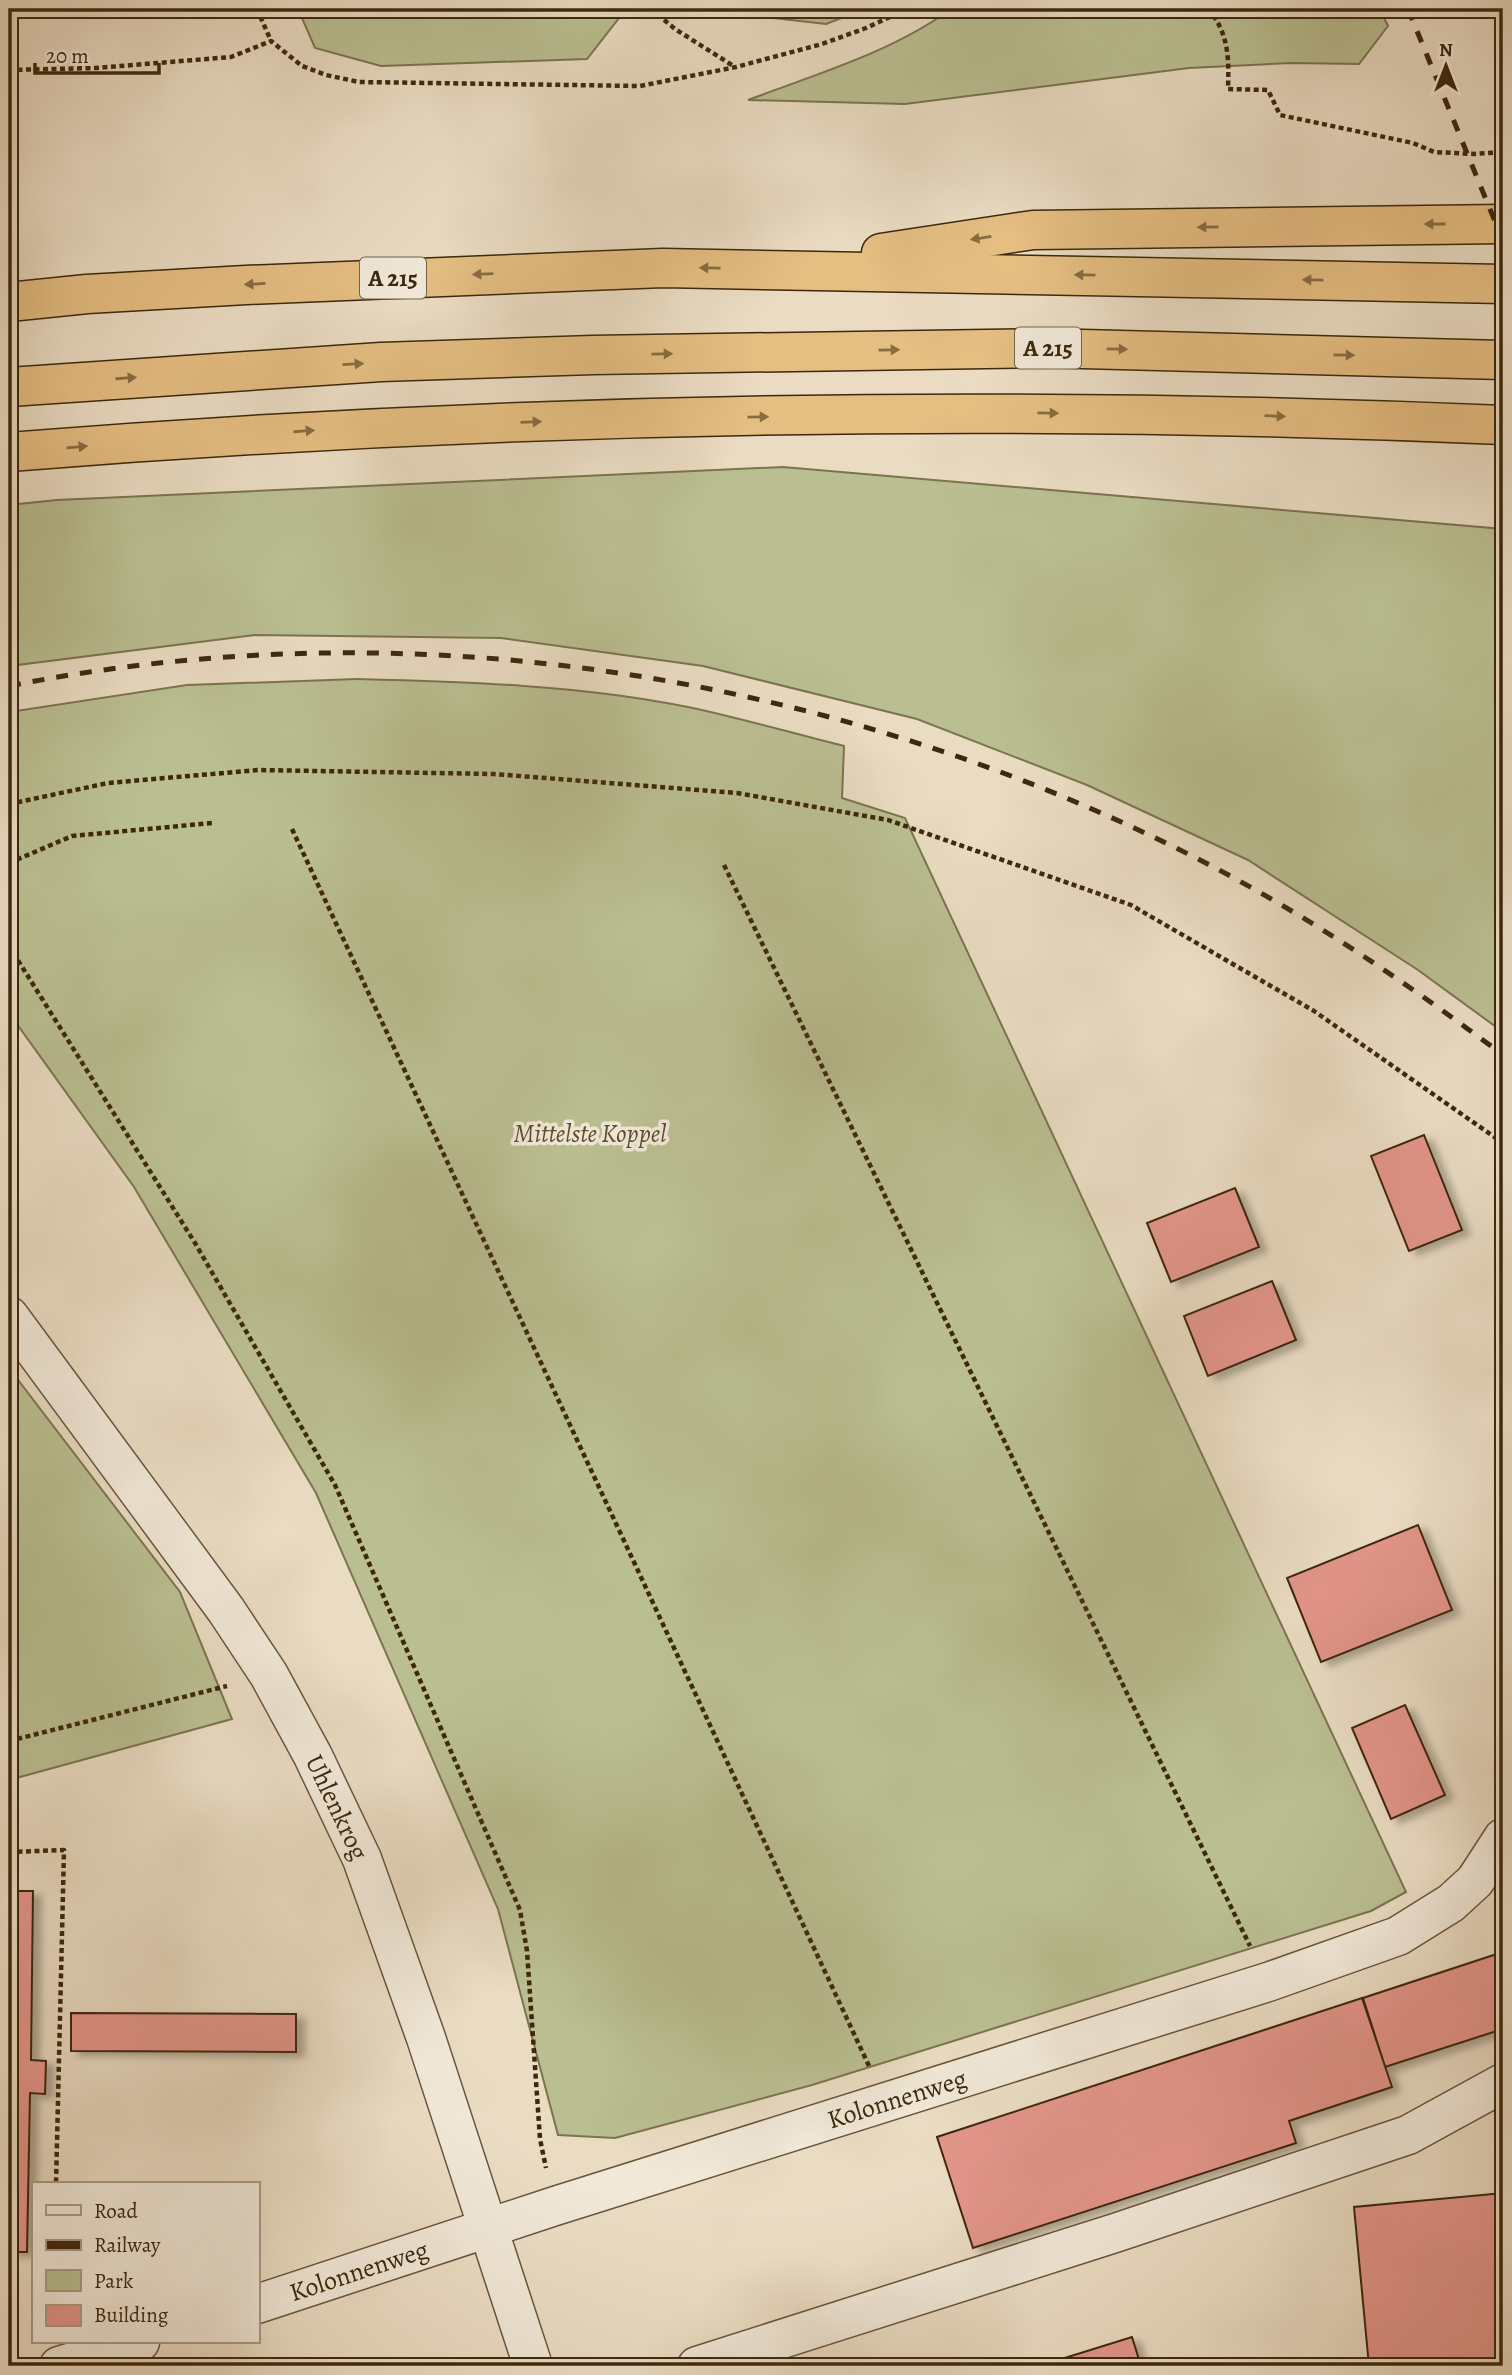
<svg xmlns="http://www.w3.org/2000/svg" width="1512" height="2375" font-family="Alegreya,serif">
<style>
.green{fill:#babf92;stroke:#7c7450;stroke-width:2}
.building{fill:#e3958a;stroke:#3d280d;stroke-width:2;filter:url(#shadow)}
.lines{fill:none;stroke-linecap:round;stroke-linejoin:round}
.minor-casing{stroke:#68553a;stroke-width:41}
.highway-casing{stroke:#3d280d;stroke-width:41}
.path{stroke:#3d280d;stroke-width:4.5;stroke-dasharray:5 3.5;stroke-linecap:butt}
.minor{stroke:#f1e8d8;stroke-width:38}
.highway{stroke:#e5be82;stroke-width:38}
.rail{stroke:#3d280d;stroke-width:5;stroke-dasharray:12 12;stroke-linecap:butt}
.oneway{fill:#896c42}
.labels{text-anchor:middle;stroke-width:7;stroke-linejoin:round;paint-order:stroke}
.shield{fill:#f1e8d8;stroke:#73624a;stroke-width:2}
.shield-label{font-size:24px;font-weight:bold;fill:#3d280d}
.park-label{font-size:26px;font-style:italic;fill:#5c4e2e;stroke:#f1e8d8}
.street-label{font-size:26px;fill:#3d280d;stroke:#f1e8d8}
</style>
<defs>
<filter id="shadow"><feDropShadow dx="8" dy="4.5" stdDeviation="3.5" flood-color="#0004"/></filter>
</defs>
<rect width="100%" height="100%" fill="#eadcc3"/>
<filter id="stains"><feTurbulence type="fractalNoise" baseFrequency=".00286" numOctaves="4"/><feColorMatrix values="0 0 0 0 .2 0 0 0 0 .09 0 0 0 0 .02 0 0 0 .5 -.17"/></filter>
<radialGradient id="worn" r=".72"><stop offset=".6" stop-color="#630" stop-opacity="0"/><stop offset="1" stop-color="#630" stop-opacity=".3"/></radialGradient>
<g class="green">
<path d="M298 9H626L587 59 381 66 315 48Z"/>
<path d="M692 9H865L826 24Z"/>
<path d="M951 9H1380L1388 26 1359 64 1290 63 1189 68 905 104 748 100C817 74 892 52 951 9Z"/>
<path d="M783 467 1503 529V1032L1418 970 1248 860 1087 785 917 719 703 666 501 638 255 635 9 666V505L57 500Z"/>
<path d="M357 679C468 682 580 685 688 707 740 718 792 733 844 746L842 798 905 818 1406 1892 1371 1911 812 2085 615 2138 558 2135 498 1909 316 1493 134 1187 9 1013V712L187 685Z"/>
<path d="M9 1368 180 1592 232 1719 9 1780Z"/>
</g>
<g class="building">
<path d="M1424 1135 1462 1230 1409 1251 1371 1156Z"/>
<path d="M1235 1188 1259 1247 1171 1282 1147 1223Z"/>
<path d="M1272 1281 1296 1340 1208 1376 1184 1316Z"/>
<path d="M1418 1525 1452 1610 1321 1662 1287 1578Z"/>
<path d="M1405 1705 1445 1795 1391 1819 1352 1728Z"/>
<path d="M9 1891H33L31 2060 46 2061 45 2094 30 2093 27 2252H9Z"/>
<path d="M1503 1952V2029L1385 2067 1363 1998Z"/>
<path d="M1362 1998 1392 2087 1289 2121 1296 2143 973 2248 937 2137Z"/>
<path d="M71 2013 296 2014V2052L71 2051Z"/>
<path d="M1503 2193V2366H1369L1354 2207Z"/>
<path d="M1132 2337 1141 2366H1039Z"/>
</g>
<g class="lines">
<g class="minor-casing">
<g id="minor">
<path id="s1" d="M9 1316 226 1610 269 1675 313 1756 362 1859 426 2038 533 2366"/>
<path id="s2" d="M257 2304 555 2206 1268 1982 1398 1936 1451 1903 1475 1881 1503 1838"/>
<path d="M59 2366 140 2342"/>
<path d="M697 2366 1115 2233 1408 2135 1503 2083"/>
</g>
</g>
<g class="highway-casing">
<g id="highway">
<path d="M881 253 1033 230 1503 224"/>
<path d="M9 302 87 294 246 285 663 268 1503 284"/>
<path d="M9 387 381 362 593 355 1045 348 1503 360"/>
<path d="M9 452C506 412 1005 404 1503 425"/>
</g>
</g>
<g class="path">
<path d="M257 9 271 41"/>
<path d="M651 9 675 29 735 67"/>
<path d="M1208 9C1229 33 1229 58 1228 89L1268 90 1280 115 1413 143 1434 152 1474 154 1503 152"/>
<path d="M9 70 96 68 231 57 271 41 302 66 326 75 359 82 640 86 736 67 822 44 866 28 907 9"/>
<path d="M9 804 108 783 258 770 494 774 737 793 888 820 1131 905 1314 1011 1503 1143"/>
<path d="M292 829 869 2066"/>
<path d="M9 863 72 836 212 823"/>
<path d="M724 865 1250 1946"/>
<path d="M9 946 195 1243 335 1485 520 1910 527 1951 540 2139 546 2168"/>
<path d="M9 1741 227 1686"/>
<path d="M9 1852 64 1850 56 2184"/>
</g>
<use href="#minor" class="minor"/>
<use href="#highway" class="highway"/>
<g class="rail">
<path d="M1408 9 1503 241"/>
<path d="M9 686C401 608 815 670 1174 847 1291 904 1399 977 1503 1055"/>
</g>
</g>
<defs><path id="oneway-solid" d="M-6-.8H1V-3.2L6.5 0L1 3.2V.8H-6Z" transform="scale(1.75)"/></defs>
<g class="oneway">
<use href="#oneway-solid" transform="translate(1435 224) rotate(180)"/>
<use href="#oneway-solid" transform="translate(1208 227) rotate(179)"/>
<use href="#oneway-solid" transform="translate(981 238) rotate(171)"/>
<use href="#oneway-solid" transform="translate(710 268) rotate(-179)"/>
<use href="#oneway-solid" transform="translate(483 274) rotate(178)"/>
<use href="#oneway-solid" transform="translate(1085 275) rotate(-179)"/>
<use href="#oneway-solid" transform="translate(1313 280) rotate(-179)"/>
<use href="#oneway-solid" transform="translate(255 284) rotate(177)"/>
<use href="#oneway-solid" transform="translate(1117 349) rotate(1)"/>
<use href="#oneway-solid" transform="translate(889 350) rotate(-1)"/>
<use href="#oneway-solid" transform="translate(662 354) rotate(-1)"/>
<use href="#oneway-solid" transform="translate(1344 355) rotate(1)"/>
<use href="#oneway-solid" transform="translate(353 364) rotate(-3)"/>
<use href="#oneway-solid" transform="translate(126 378) rotate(-4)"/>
<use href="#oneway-solid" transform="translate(1048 413) rotate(1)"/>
<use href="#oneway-solid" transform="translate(1275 416) rotate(2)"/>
<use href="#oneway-solid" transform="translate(758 417) rotate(-1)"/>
<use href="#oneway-solid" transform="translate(531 422) rotate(-2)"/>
<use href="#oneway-solid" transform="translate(304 431) rotate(-4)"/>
<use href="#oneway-solid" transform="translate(77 447) rotate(-5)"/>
</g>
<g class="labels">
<g class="shield">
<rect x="360" y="257.5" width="66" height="41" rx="5"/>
<rect x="1015" y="327.5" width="66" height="41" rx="5"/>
</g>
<g class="shield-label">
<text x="393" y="286">A 215</text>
<text x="1048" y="356">A 215</text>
</g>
<g class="park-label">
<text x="590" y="1142">Mittelste Koppel</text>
</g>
<g class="street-label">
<text dy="9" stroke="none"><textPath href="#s1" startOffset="592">Uhlenkrog</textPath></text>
<text dy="9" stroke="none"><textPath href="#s2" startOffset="672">Kolonnenweg</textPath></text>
<text dy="9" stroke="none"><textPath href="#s2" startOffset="107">Kolonnenweg</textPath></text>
</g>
</g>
<rect width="1512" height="2375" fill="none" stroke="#eadcc3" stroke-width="35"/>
<rect x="10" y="10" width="1491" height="2354" fill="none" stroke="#3d280d" stroke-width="3.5"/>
<rect x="18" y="18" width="1477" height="2340" fill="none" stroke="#3d280d" stroke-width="2"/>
<rect x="32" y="2182" width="228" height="161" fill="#f1e8d8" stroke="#a99b87" stroke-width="2"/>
<rect x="46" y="2205" width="35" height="10" fill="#f1e8d8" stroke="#a99b87" stroke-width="2"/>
<text x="94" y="2218" font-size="21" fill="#3d280d">Road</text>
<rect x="46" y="2240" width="35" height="10" fill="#3d280d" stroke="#a99b87" stroke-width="2"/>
<text x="94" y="2252" font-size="21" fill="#3d280d">Railway</text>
<rect x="46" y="2270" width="35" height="21" fill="#babf92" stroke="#a99b87" stroke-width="2"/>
<text x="94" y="2288" font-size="21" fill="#3d280d">Park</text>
<rect x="46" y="2305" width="35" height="21" fill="#e3958a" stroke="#a99b87" stroke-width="2"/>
<text x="94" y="2322" font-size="21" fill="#3d280d">Building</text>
<g transform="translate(1446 66)" stroke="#f1e8d8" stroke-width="5" paint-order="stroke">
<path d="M0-5L12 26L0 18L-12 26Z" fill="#3d280d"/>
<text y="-10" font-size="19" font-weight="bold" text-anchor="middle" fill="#3d280d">N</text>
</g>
<path d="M35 63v10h124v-10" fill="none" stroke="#3d280d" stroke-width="3.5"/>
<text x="46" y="63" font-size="21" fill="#3d280d" stroke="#f1e8d8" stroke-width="5" paint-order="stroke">20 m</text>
<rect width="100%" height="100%" filter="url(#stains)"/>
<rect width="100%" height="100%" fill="url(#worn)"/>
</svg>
